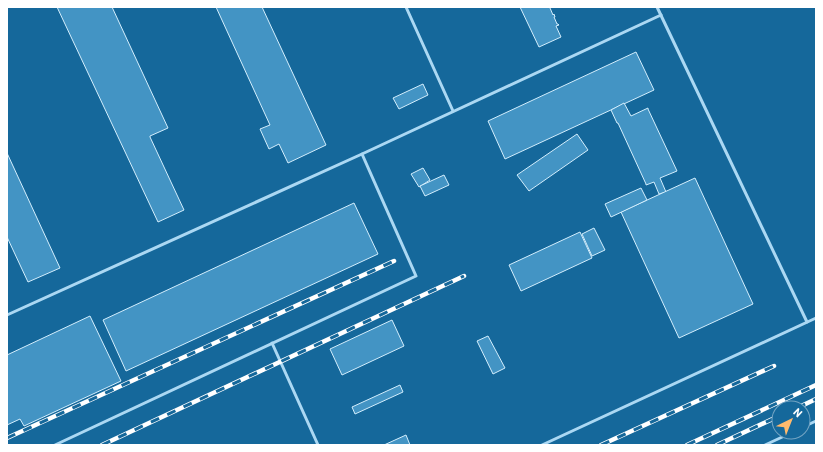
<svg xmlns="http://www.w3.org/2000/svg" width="823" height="452" font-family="Barlow,sans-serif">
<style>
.building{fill:#4394c4;stroke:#d3eefd}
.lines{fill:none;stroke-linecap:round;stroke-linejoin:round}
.service{stroke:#abd8f3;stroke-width:3}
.rail-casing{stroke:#fff;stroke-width:4.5}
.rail{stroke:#15689b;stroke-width:3;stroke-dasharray:9;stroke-linecap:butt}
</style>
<rect width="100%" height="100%" fill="#15689b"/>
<g class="building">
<path d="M57 7H112L168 128 150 136V137L184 210 158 222Z"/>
<path d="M216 7H262L326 145 288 163 279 144 269 149 260 129 270 125Z"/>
<path d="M520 7H550V8L553 15 554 14 555 17H554L557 24H558L559 25 556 26 561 37 539 47Z"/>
<path d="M636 52 654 90 505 159 488 121Z"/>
<path d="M423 84 428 95 399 109 393 98Z"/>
<path d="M624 103 631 116 648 108V109L677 171 660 178 666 192 659 194 654 182 646 185V184L618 123H617L611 110Z"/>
<path d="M577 134 588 150 529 191 517 175Z"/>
<path d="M7 153 60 268 28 282 7 237Z"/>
<path d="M423 168 430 180 419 187 411 174Z"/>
<path d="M444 175 449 185 425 196 420 186Z"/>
<path d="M695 178 753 304 679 338 621 212Z"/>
<path d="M641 188 647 200 611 217 605 204Z"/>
<path d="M354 203 378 254 126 371 103 320Z"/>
<path d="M594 228 605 250 592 256 582 234Z"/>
<path d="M580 232 592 258 521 291 509 265Z"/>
<path d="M90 316 121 381 24 426 20 419 7 425V355Z"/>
<path d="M392 320 404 346 342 375 330 349Z"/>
<path d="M488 336 505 368 493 374 477 341Z"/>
<path d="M400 385 403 392 355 414 352 407Z"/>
<path d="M406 435 410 445H384Z"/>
</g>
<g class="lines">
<g class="service">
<path d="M406 7 453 111"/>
<path d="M657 7 807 322"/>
<path d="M7 315 362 154 661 15"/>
<path d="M272 343 318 445"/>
<path d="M803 427 816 421"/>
<path d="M55 445 416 276 362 154"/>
<path d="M542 445 816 318"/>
<path d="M765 445 793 432"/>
</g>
<g class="rail-casing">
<g id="rail">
<path d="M797 408 816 399"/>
<path d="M7 438 394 261"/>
<path d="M102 445 464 276"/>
<path d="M601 445 774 366"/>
<path d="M687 445 816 385"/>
<path d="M717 445 779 416"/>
</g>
</g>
<use href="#rail" class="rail"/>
</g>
<rect width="823" height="452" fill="none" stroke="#ffffff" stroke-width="16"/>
<g transform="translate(791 420) rotate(43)"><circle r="19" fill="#15689b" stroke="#73a4c3"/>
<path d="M0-3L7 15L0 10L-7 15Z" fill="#ffba6d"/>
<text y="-6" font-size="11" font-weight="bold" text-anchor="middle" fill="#ffffff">N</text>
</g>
</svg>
